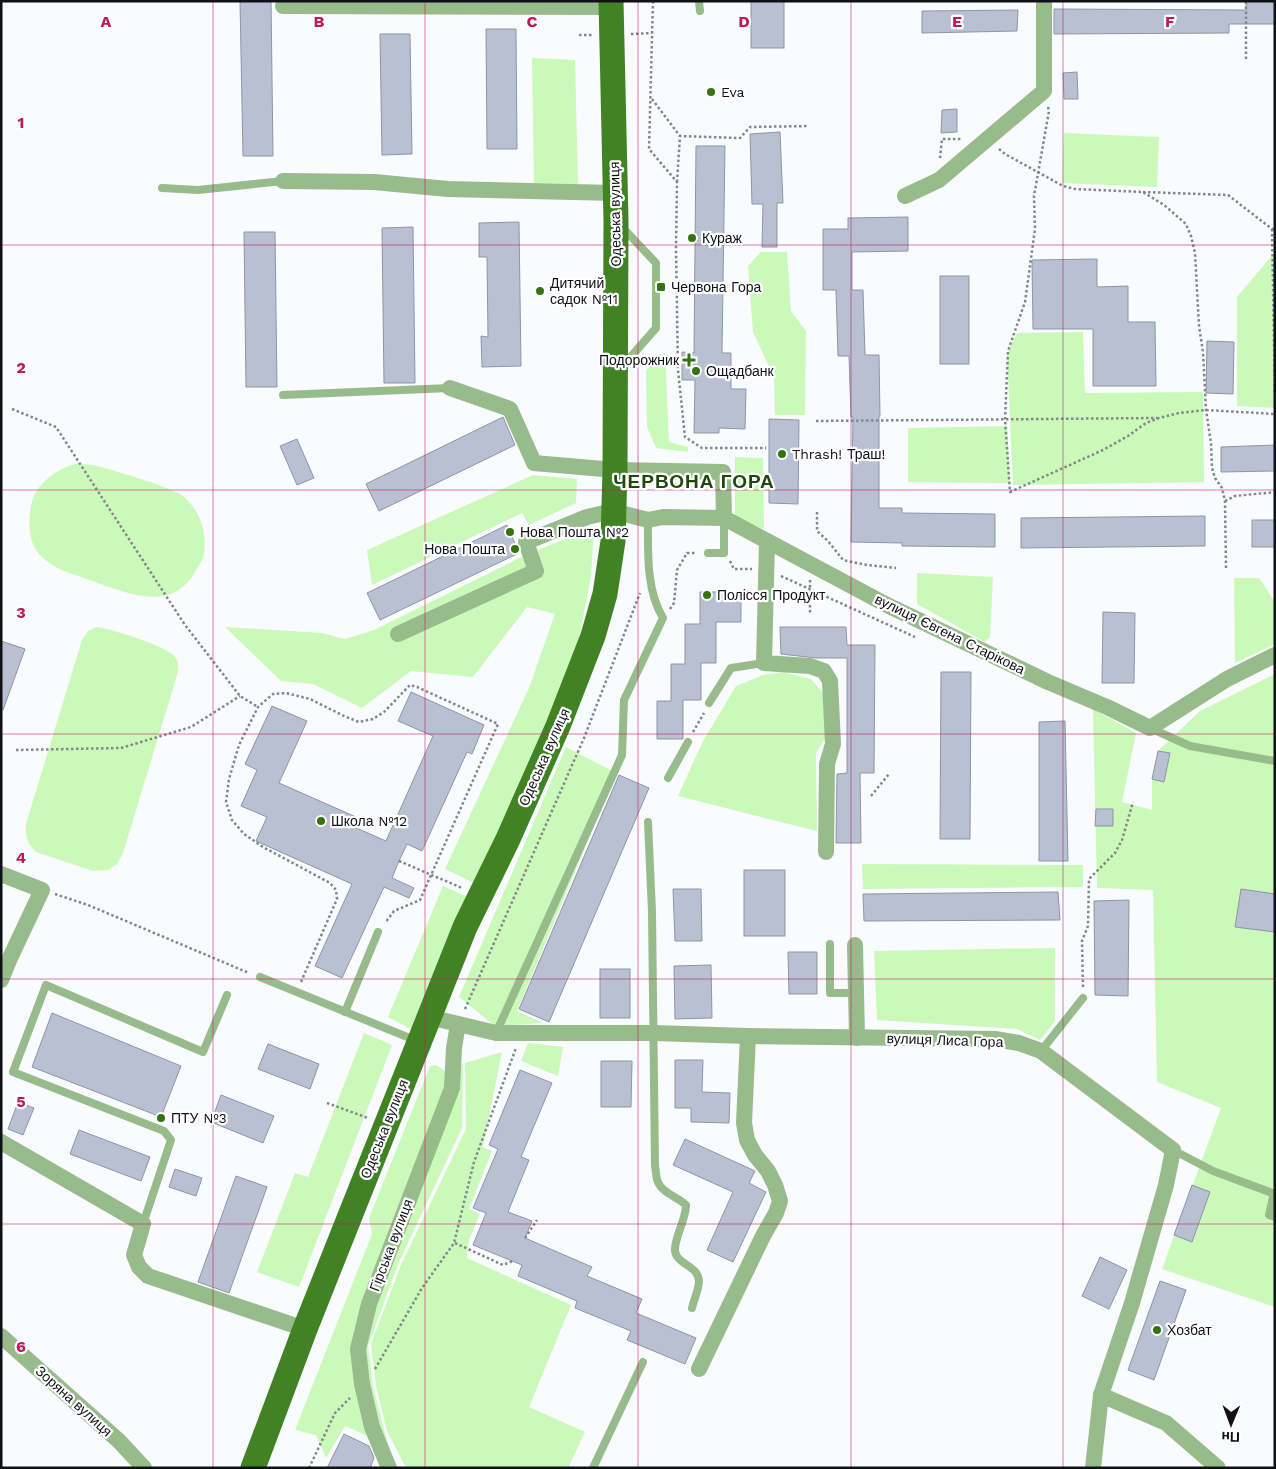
<svg xmlns="http://www.w3.org/2000/svg" width="1276" height="1469" font-family="'Work Sans',sans-serif">
<style>
.green{fill:#caf9ba}
.building{fill:#b8c0d2;stroke:#8d95a6}
.lines{fill:none;stroke-linecap:round;stroke-linejoin:round}
.path{stroke:#84868b;stroke-width:2.5;stroke-dasharray:2.5 2.5;stroke-linecap:butt}
.lane{stroke:#98bb8c;stroke-width:8}
.street{stroke:#98bb8c;stroke-width:16}
.primary{stroke:#418324;stroke-width:25}
.grid{fill:none;stroke:#c2185b;stroke-width:1;stroke-opacity:0.55}
.poi-dot{fill:#337411;stroke:#fff;stroke-width:2}
.labels{text-anchor:middle;stroke-width:4.5;stroke-linejoin:round;paint-order:stroke}
.poi-label{font-size:14px;fill:#0f1117;stroke:#fff;text-anchor:start}
.street-label{font-size:14px;fill:#0f1117;stroke:#fff}
.district-label{font-size:19px;font-weight:bold;letter-spacing:1px;fill:#1f490c;stroke:#fff}
.grid-label{font-size:16px;text-anchor:middle;font-weight:bold;fill:#c2185b;stroke:#fff;stroke-width:4.5;stroke-linejoin:round;paint-order:stroke}
</style>
<rect width="100%" height="100%" fill="#f9fbff"/>
<g class="green">
<path d="M532 58 575 60 578 184 534 183Z"/>
<path d="M1064 133 1159 137 1157 187 1062 183Z"/>
<path d="M761 252H787L791 311 806 331 805 415H775L774 377 753 332 748 266Z"/>
<path d="M1275 252V408L1237 406V297Z"/>
<path d="M1083 332 1085 393 1203 392 1204 482 1013 485 1007 354 1017 333Z"/>
<path d="M665 353 669 442 688 447V452L656 448 647 427 646 371 655 356Z"/>
<path d="M1007 426 1010 483 908 482V428Z"/>
<path d="M735 457 763 458 764 529 735 517Z"/>
<path d="M74 464C80 464 87 464 93 465 110 469 171 487 183 496 200 511 207 531 204 553 204 559 199 565 196 570 173 614 127 593 92 581 74 574 54 570 41 556 28 543 28 523 31 506 35 484 54 471 74 464Z"/>
<path d="M533 475 577 479 576 503 529 525 522 513 372 585 367 550Z"/>
<path d="M594 528 591 576 579 638 538 747 476 884 445 869 529 688 555 614 527 607 473 677 411 671 362 708 313 684 281 681 225 627 322 633 345 639 374 630 532 552Z"/>
<path d="M917 573 993 577 990 637 985 642 917 604Z"/>
<path d="M1234 578H1259L1275 602V644L1235 663Z"/>
<path d="M97 627C111 629 168 646 175 657 179 662 178 667 178 672L123 853 117 864 108 870 93 871 36 852 29 844 26 835V824L82 640 88 631Z"/>
<path d="M784 672 811 679 824 694 827 735 816 753 817 831 678 796 702 743 736 686 763 675Z"/>
<path d="M1275 674V1307L1162 1269 1221 1108 1157 1082 1153 890 1097 888 1093 709 1136 733 1122 802 1152 810V779L1158 751 1200 711Z"/>
<path d="M566 747 616 773 517 1011 543 1023 495 1026 459 997Z"/>
<path d="M862 864 1083 865V887L863 889Z"/>
<path d="M443 886 470 898 411 1029 388 1017Z"/>
<path d="M1055 948V1021L1040 1040 1017 1029 877 1020 874 951Z"/>
<path d="M364 1033 392 1045 299 1287 257 1272 295 1173 308 1177Z"/>
<path d="M528 1043 563 1047 558 1076 521 1061Z"/>
<path d="M502 1052 483 1147 492 1151 469 1209 480 1214 469 1240 467 1258 571 1305 529 1407 585 1432 568 1468H406L387 1431 376 1386 371 1344 401 1265 466 1129 465 1063Z"/>
<path d="M463 1064 462 1128 399 1262 368 1346 373 1386 388 1445 345 1426 326 1458 316 1435 295 1430 372 1234 369 1218 430 1066 436 1065 445 1071Z"/>
</g>
<g class="building">
<path d="M240 1H271L273 156H243Z"/>
<rect x="751" y="1" width="33" height="47"/>
<path d="M1246 1H1275V24H1229V33L1054 34V9L1246 10Z"/>
<path d="M1018 10 1017 31 922 33V11Z"/>
<path d="M486 29H516L517 149H487Z"/>
<path d="M380 34H410L412 154 382 155Z"/>
<path d="M1077 72 1078 99H1064L1063 73Z"/>
<path d="M957 109V132L941 133 942 110Z"/>
<path d="M780 132 783 203H777V247H762L763 204H752L750 134Z"/>
<path d="M696 146H725L722 353H731V389H746L745 429 719 428V433H694L695 380H682V352L694 353Z"/>
<path d="M908 217V251L852 252V290H863L865 355H879L880 416H879V508H902V513L995 514V547L902 546V543L851 542 853 417H851L849 356H838L836 290H823V229H848V218Z"/>
<path d="M519 222 521 366 482 367 481 336 488 337 487 257H479V223Z"/>
<path d="M413 227 415 383H384L382 228Z"/>
<path d="M244 232H275L277 387H246Z"/>
<path d="M1097 259V287L1128 286V322H1155L1156 386H1093V329H1033L1032 260Z"/>
<rect x="940" y="276" width="29" height="88"/>
<path d="M1207 341 1234 342 1233 394 1206 393Z"/>
<path d="M503 417 515 445 379 511 366 484Z"/>
<path d="M769 419 799 420 798 504 769 503Z"/>
<path d="M297 439 314 478 297 485 280 446Z"/>
<path d="M1275 445V471L1221 472V447Z"/>
<path d="M1205 516V546L1021 548V518Z"/>
<rect x="1252" y="520" width="23" height="27"/>
<path d="M507 525 519 553 380 620 367 593Z"/>
<path d="M700 592H741V622H716V663H701V700H683V739H657V701H671V664H685V624H700Z"/>
<path d="M1103 612 1135 613 1134 683H1102Z"/>
<path d="M780 627H846L847 645H875L874 773H860L861 843H836L837 774 847 773V658H816L781 654Z"/>
<path d="M1 641 25 649 3 710 1 709Z"/>
<path d="M941 672H971L970 839H940Z"/>
<path d="M411 692 484 725 472 754 467 752 422 851 407 844 399 861 392 878 414 888 409 898 384 887 342 978 315 966 352 884 256 841 267 817 241 806 257 770 245 764 272 706 307 721 279 783 356 817 352 826 386 841 433 736 398 721Z"/>
<path d="M1065 721 1068 861H1039V722Z"/>
<path d="M1158 751 1170 753 1164 782 1152 779Z"/>
<path d="M619 775 649 788 549 1022 519 1009Z"/>
<path d="M1096 809H1113V826H1095Z"/>
<rect x="744" y="870" width="41" height="66"/>
<path d="M673 889H701L702 941H675Z"/>
<path d="M1241 889 1275 894V932L1235 927Z"/>
<path d="M1058 892 1060 920 864 921 863 894Z"/>
<path d="M1129 900 1128 996 1095 995 1094 901Z"/>
<path d="M788 952H817V994H789Z"/>
<path d="M711 965 712 1018 675 1019 674 966Z"/>
<rect x="600" y="969" width="30" height="49"/>
<path d="M52 1013 181 1066 161 1117 32 1067Z"/>
<path d="M268 1044 319 1064 310 1089 258 1069Z"/>
<path d="M675 1060H703L702 1092 730 1093 729 1123 691 1122V1108H675Z"/>
<path d="M601 1061H632L631 1107H601Z"/>
<path d="M520 1070 552 1083 521 1157 529 1160 508 1212 532 1221 525 1238 592 1267 587 1276 642 1299 636 1313 696 1338 685 1364 627 1340 631 1331 575 1308 577 1301 518 1276 522 1265 473 1245 486 1213 473 1208 498 1149 489 1145Z"/>
<path d="M221 1095 274 1116 263 1143 211 1122Z"/>
<path d="M18 1102 34 1108 23 1135 8 1129Z"/>
<path d="M79 1130 150 1157 141 1181 70 1154Z"/>
<path d="M685 1139 755 1171 749 1183 766 1192 733 1262 707 1250 733 1192 673 1165Z"/>
<path d="M175 1169 202 1178 196 1196 169 1187Z"/>
<path d="M236 1176 267 1187 229 1293 198 1282Z"/>
<path d="M1192 1185 1210 1192 1192 1242 1174 1235Z"/>
<path d="M1100 1257 1127 1270 1109 1309 1082 1296Z"/>
<path d="M1160 1281 1186 1290 1154 1380 1128 1370Z"/>
<path d="M344 1434 369 1446 374 1458 370 1468H327Z"/>
</g>
<g class="lines">
<g class="path">
<path d="M653 1 649 149 677 182 676 250 678 370 685 437 702 448H766"/>
<path d="M631 34 652 33"/>
<path d="M579 35H593"/>
<path d="M1246 59V1"/>
<path d="M652 99 680 136"/>
<path d="M1048 107 1049 111 1034 196 1035 229 1025 302 1008 351 1005 419 1010 492 1103 450 1128 436 1146 423 1159 418 1179 413 1206 410 1275 414"/>
<path d="M999 149 1005 154 1063 186 1075 189 1143 192 1164 205 1186 224 1191 236 1195 253 1199 326 1203 352 1206 410 1211 443 1212 468 1215 478 1222 488 1225 501 1226 569"/>
<path d="M940 158 942 139H962"/>
<path d="M677 182 680 136 740 138 750 127 809 126"/>
<path d="M1143 192 1228 195 1272 229H1275"/>
<path d="M1272 229 1275 395"/>
<path d="M12 409 56 427 185 625 240 696 258 707"/>
<path d="M816 421 1157 418"/>
<path d="M1225 501 1235 496 1275 492"/>
<path d="M817 512V531L828 541 843 560 867 565 896 568"/>
<path d="M730 561 734 569H752"/>
<path d="M781 576 915 637"/>
<path d="M810 580V613"/>
<path d="M670 609 674 603 677 570 687 553H697"/>
<path d="M693 732 704 713"/>
<path d="M16 750 121 748 191 727 240 696"/>
<path d="M871 796 889 774"/>
<path d="M399 861 462 888"/>
<path d="M55 894 88 905 249 973"/>
<path d="M301 982 337 899 336 890 330 883 263 847 244 834 232 820 226 802 229 779 239 745 258 707 273 694 286 693 310 699 344 716 359 722 373 719 384 712 410 685 417 687 498 724 420 900 394 911 385 923"/>
<path d="M1083 987 1082 941 1088 926 1089 879 1115 853 1122 840 1133 802"/>
<path d="M465 1009 584 738 640 593"/>
<path d="M327 1103 368 1118"/>
<path d="M525 1238 537 1220"/>
<path d="M455 1243 503 1265 513 1261"/>
<path d="M375 1369 422 1288 454 1243 474 1162 516 1048"/>
<path d="M309 1468 335 1413 350 1398"/>
</g>
<g class="lane">
<path d="M699 1 700 11"/>
<path d="M162 188 198 190 283 181"/>
<path d="M621 368 656 328V263L621 226"/>
<path d="M283 395 450 388"/>
<path d="M708 553H724V518"/>
<path d="M709 703 731 668 764 663"/>
<path d="M1150 728 1190 746 1275 761"/>
<path d="M668 778 688 742"/>
<path d="M648 822 652 912 655 1166C656 1171 656 1178 658 1182 662 1193 678 1197 686 1205 686 1220 674 1238 675 1251 677 1265 698 1265 699 1281 699 1289 694 1299 692 1308"/>
<path d="M830 944V993H856"/>
<path d="M260 977 417 1041"/>
<path d="M345 1012 378 932"/>
<path d="M496 1033 622 755 624 700 663 618C646 590 648 552 648 520"/>
<path d="M1041 1051 1083 998"/>
<path d="M1173 1150 1213 1171 1275 1194"/>
<path d="M1274 1193 1269 1215 1275 1217"/>
<path d="M143 1224 171 1140 164 1131 13 1072 46 985 203 1052 227 995"/>
<path d="M593 1468 643 1362"/>
</g>
<g class="street">
<path d="M283 6 611 7"/>
<path d="M283 181 374 182 448 189 616 193"/>
<path d="M905 196 939 180 1044 91V1"/>
<path d="M450 388 510 409 534 463 615 470 723 472 724 518"/>
<path d="M767 542 764 663 810 666 824 671 830 681 833 744 827 764 826 852"/>
<path d="M398 634 536 571 526 542 587 517 613 511 648 520 663 517 724 518 889 606 1048 682 1107 707 1150 728 1227 679 1275 655"/>
<path d="M1 874 42 890 10 958 1 980"/>
<path d="M855 945 857 1038"/>
<path d="M429 1017 496 1033H653L748 1036 995 1039 1019 1043 1041 1051 1173 1150 1166 1185 1132 1303 1101 1395 1093 1468"/>
<path d="M1 1142 143 1224 134 1255 139 1267 148 1276 305 1329"/>
<path d="M1 1336 119 1441 144 1468"/>
<path d="M699 1369 763 1236 776 1213 780 1201 775 1185 768 1171 755 1155 747 1140 744 1123 748 1036"/>
<path d="M1101 1395 1166 1423 1218 1468"/>
<path d="M389 1468 372 1427 362 1384 358 1349 369 1304 452 1088 454 1048 458 1024"/>
</g>
<path class="primary" d="M253 1468 305 1329 465 927 508 839 558 726 593 636 605 594 613 541 615 470 616 221 611 1"/>
</g>
<path class="grid" d="M213 1V1468M425 1V1468M638 1V1468M851 1V1468M1063 1V1468M1 245H1275M1 490H1275M1 734H1275M1 979H1275M1 1224H1275"/>
<g class="poi-dot">
<circle cx="711" cy="92" r="5"/>
<circle cx="692" cy="238" r="5"/>
<rect x="656" y="282" width="10" height="10" rx="2.5"/>
<circle cx="540" cy="291" r="5"/>
<path d="M686.5 352.5h5v5h5v5h-5v5h-5v-5h-5v-5h5z"/>
<circle cx="696" cy="371" r="5"/>
<circle cx="782" cy="454" r="5"/>
<circle cx="510" cy="532" r="5"/>
<circle cx="515" cy="549" r="5"/>
<circle cx="707" cy="595" r="5"/>
<circle cx="321" cy="821" r="5"/>
<circle cx="161" cy="1118" r="5"/>
<circle cx="1157" cy="1330" r="5"/>
</g>
<g class="labels">
<g class="poi-label">
<text x="721" y="97">Eva</text>
<text x="702" y="243">Кураж</text>
<text x="550" y="288">Дитячий<tspan x="550" dy="16">садок №11</tspan></text>
<text x="671" y="292">Червона Гора</text>
<text x="679" y="365" text-anchor="end">Подорожник</text>
<text x="706" y="376">Ощадбанк</text>
<text x="792" y="459">Thrash! Траш!</text>
<text x="520" y="537">Нова Пошта №2</text>
<text x="505" y="554" text-anchor="end">Нова Пошта</text>
<text x="717" y="600">Полісся Продукт</text>
<text x="331" y="826">Школа №12</text>
<text x="171" y="1123">ПТУ №3</text>
<text x="1167" y="1335">Хозбат</text>
</g>
<g class="street-label">
<text transform="translate(615 214) rotate(-91)" y="5">Одеська вулиця</text>
<text transform="translate(950 634) rotate(26)" y="5">вулиця Євгена Старікова</text>
<text transform="translate(544 757) rotate(-66)" y="5">Одеська вулиця</text>
<text transform="translate(945 1040) rotate(2)" y="5">вулиця Лиса Гора</text>
<text transform="translate(384 1129) rotate(-68)" y="5">Одеська вулиця</text>
<text transform="translate(391 1245) rotate(-69)" y="5">Гірська вулиця</text>
<text transform="translate(74 1401) rotate(42)" y="5">Зоряна вулиця</text>
</g>
<g class="district-label">
<text x="694" y="488">ЧЕРВОНА ГОРА</text>
</g>
</g>
<g class="grid-label">
<text x="106" y="27">A</text>
<text x="319" y="27">B</text>
<text x="532" y="27">C</text>
<text x="744" y="27">D</text>
<text x="957" y="27">E</text>
<text x="1170" y="27">F</text>
<text x="21" y="128">1</text>
<text x="21" y="373">2</text>
<text x="21" y="618">3</text>
<text x="21" y="863">4</text>
<text x="21" y="1107">5</text>
<text x="21" y="1352">6</text>
</g>
<rect width="1276" height="1469" fill="none" stroke="#0f1117" stroke-width="5"/>
<g transform="translate(1231 1424) rotate(181)" stroke="#ffffff" stroke-width="4" paint-order="stroke">
<path d="M0-4L9 19L0 12L-9 19Z" fill="#0f1117"/>
<text y="-8" font-size="14" font-weight="bold" text-anchor="middle" fill="#0f1117">Пн</text>
</g>
</svg>
